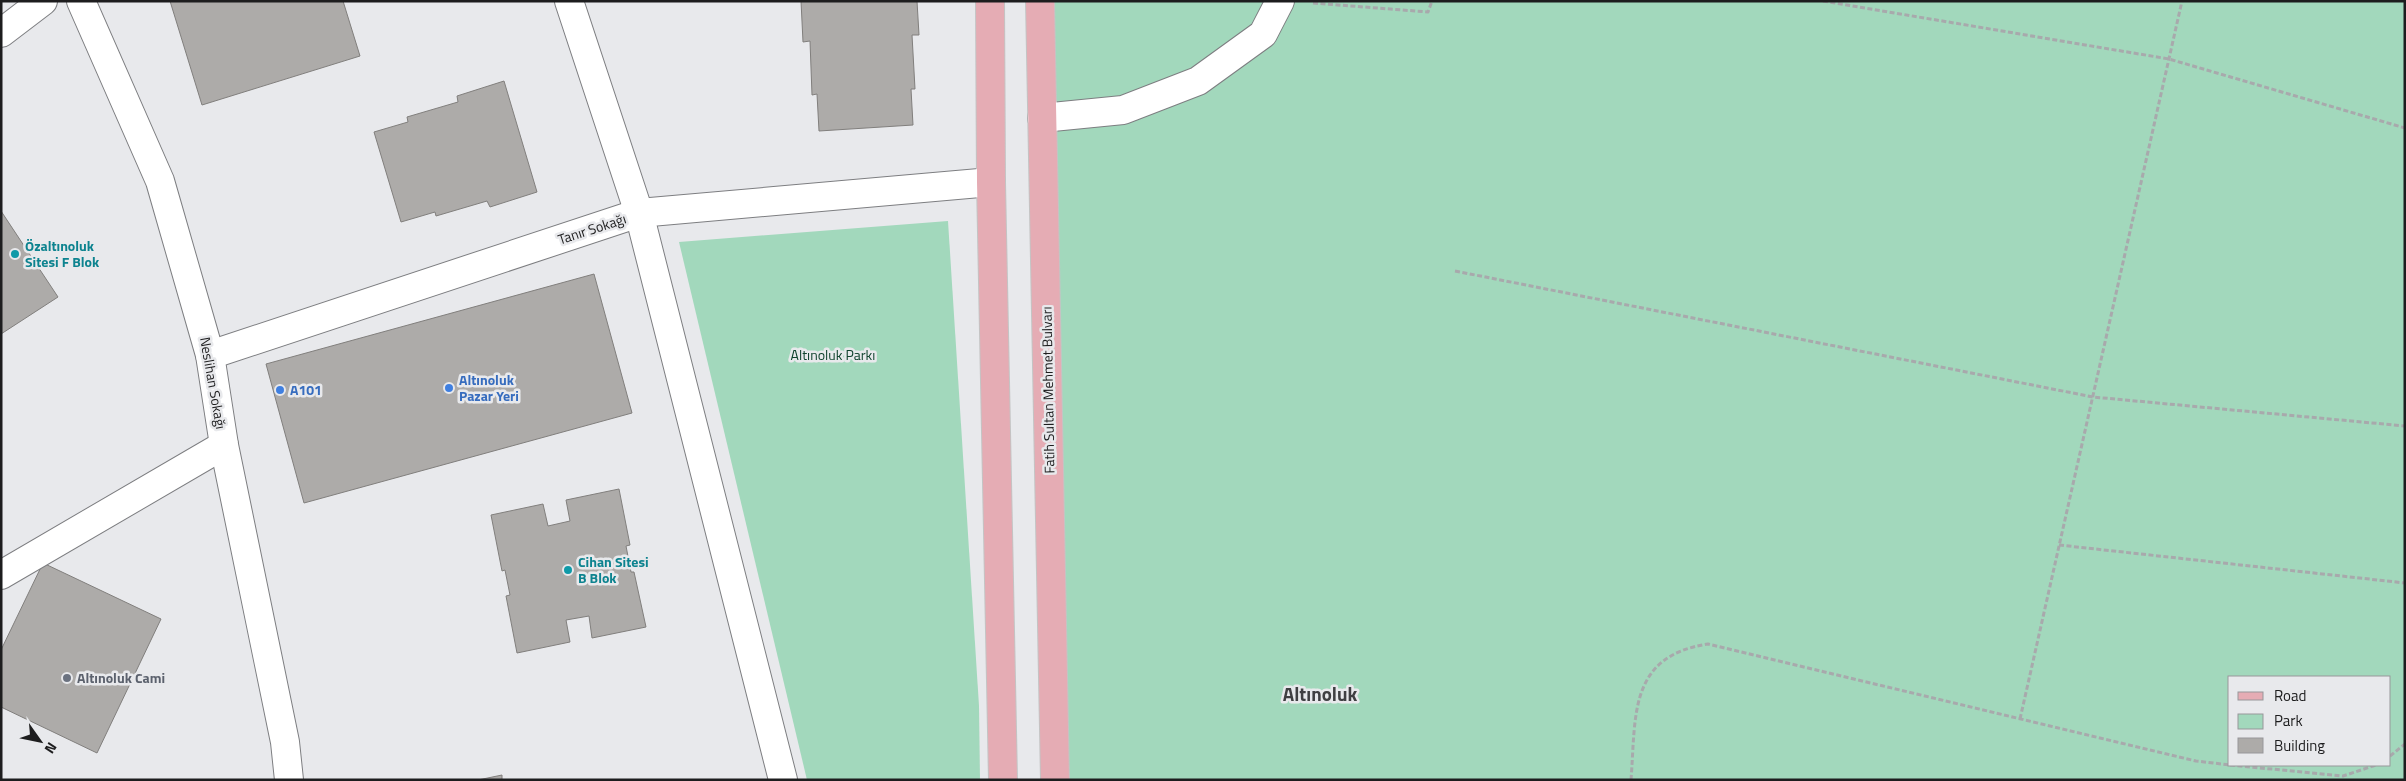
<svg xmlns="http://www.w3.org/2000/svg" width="2406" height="781" font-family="'Titillium Web',sans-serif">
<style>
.green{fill:#a2d8bc;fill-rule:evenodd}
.building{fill:#adaba9;stroke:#817f7d}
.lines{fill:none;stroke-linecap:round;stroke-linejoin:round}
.minor-casing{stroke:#7d7e81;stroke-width:30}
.major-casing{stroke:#c4c4c4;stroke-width:30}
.path{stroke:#a8a9ac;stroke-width:3;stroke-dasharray:5 2.5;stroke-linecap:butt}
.minor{stroke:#fff;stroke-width:28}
.major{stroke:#e5acb4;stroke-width:28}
.culture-dot{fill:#0f9aa8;stroke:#e8e9ec;stroke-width:2}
.shop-dot{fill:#3f7fe0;stroke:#e8e9ec;stroke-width:2}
.worship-dot{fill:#6b7280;stroke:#e8e9ec;stroke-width:2}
.labels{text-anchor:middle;stroke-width:5;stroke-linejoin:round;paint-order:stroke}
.street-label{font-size:14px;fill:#1d1d1e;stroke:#e8e9ec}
.culture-label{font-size:14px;font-weight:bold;fill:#0d838f;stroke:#e8e9ec;text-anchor:start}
.park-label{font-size:14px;fill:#0f422d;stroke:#e8e9ec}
.shop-label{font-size:14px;font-weight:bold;fill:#366cbe;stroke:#e8e9ec;text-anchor:start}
.worship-label{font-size:14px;font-weight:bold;fill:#5b616d;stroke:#e8e9ec;text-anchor:start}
.district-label{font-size:19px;font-weight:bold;fill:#3f3f42;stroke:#e8e9ec}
</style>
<rect width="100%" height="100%" fill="#e8e9ec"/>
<g class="green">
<path d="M1044 1H2405V780H1045ZM2230 677H2390V765H2230Z"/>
<path d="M948 221 979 706 980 780H807L679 242Z"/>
</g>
<g class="building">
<path d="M170 1H343L360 56 202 105Z"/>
<path d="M801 1H917L919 35H912L915 89H911L913 125 819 131 817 94 812 95 810 41 803 42Z"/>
<path d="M504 81 537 192 490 207 487 201 436 216 435 212 401 222 374 132 408 122 407 117 458 102 457 96Z"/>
<path d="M1 211 58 297 1 334Z"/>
<path d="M594 274 632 413 304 503 266 364Z"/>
<path d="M619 489 630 545 626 546 631 572H634L646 627 592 638 589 616 566 620 570 642 517 653 506 596 510 595 505 570 502 571 491 515 543 504 548 526 570 521 566 500Z"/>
<path d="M43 563 161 619 97 753 1 707V650Z"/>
<path d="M502 775V780H478Z"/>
</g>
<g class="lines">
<g class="minor-casing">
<g id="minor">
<path d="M81 1 160 181 210 355 224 445 285 742 289 780"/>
<path d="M569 1 639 213 783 780"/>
<path d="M1 33 43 1"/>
<path d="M1042 118 1123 110 1198 81 1263 34 1280 1"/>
<path d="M210 355 639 213 991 182"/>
<path d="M1 575 224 445"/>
</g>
</g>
<g class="major-casing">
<g id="major">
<path d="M990 1 991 182 1003 780"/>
<path d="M1040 1 1055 780"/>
</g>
</g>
<g class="path">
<path d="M1823 1 2169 59 2405 128"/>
<path d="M1313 3 1428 12 1432 1"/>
<path d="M1455 271 2093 397 2405 426"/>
<path d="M2059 545 2405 583"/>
<path d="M2020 719 2182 1"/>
<path d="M2390 756 2405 744"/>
<path d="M2230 765 2343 776 2376 765"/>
<path d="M1631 780C1636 716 1628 656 1708 644L2196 761 2230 765"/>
</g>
<use href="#minor" class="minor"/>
<use href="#major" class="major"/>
</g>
<g class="culture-dot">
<circle cx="15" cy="254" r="5"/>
<circle cx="568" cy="570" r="5"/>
</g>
<g class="shop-dot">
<circle cx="449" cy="388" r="5"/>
<circle cx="280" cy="390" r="5"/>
</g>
<circle class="worship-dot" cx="67" cy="678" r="5"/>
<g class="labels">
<g class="street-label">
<text transform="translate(592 229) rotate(-18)" y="5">Tanır Sokağı</text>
<text transform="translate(213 383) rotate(80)" y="5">Neslihan Sokağı</text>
<text transform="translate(1048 390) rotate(-91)" y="5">Fatih Sultan Mehmet Bulvarı</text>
</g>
<g class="culture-label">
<text x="25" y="251">Özaltınoluk<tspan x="25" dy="16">Sitesi F Blok</tspan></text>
<text x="578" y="567">Cihan Sitesi<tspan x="578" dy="16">B Blok</tspan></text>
</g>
<g class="park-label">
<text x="833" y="360">Altınoluk Parkı</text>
</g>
<g class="shop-label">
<text x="459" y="385">Altınoluk<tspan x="459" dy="16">Pazar Yeri</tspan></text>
<text x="290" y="395">A101</text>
</g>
<g class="worship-label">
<text x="77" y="683">Altınoluk Cami</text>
</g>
<g class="district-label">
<text x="1320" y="701">Altınoluk</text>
</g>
</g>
<rect width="2406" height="781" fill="none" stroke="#1d1d1e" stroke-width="5"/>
<rect x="2228" y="676" width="162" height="90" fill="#e8e9ec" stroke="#97979a"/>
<rect x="2238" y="692" width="25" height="8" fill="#e5acb4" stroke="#97979a"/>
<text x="2274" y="701" font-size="15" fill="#1d1d1e">Road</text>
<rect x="2238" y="714" width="25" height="15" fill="#a2d8bc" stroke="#97979a"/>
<text x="2274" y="726" font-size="15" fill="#1d1d1e">Park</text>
<rect x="2238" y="738" width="25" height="15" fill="#adaba9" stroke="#97979a"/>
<text x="2274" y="751" font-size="15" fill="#1d1d1e">Building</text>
<g transform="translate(40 741) rotate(123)" stroke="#e8e9ec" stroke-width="4" paint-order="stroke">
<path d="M0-4L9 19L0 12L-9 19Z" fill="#1d1d1e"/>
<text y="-8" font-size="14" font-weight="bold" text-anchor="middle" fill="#1d1d1e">N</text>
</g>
</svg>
